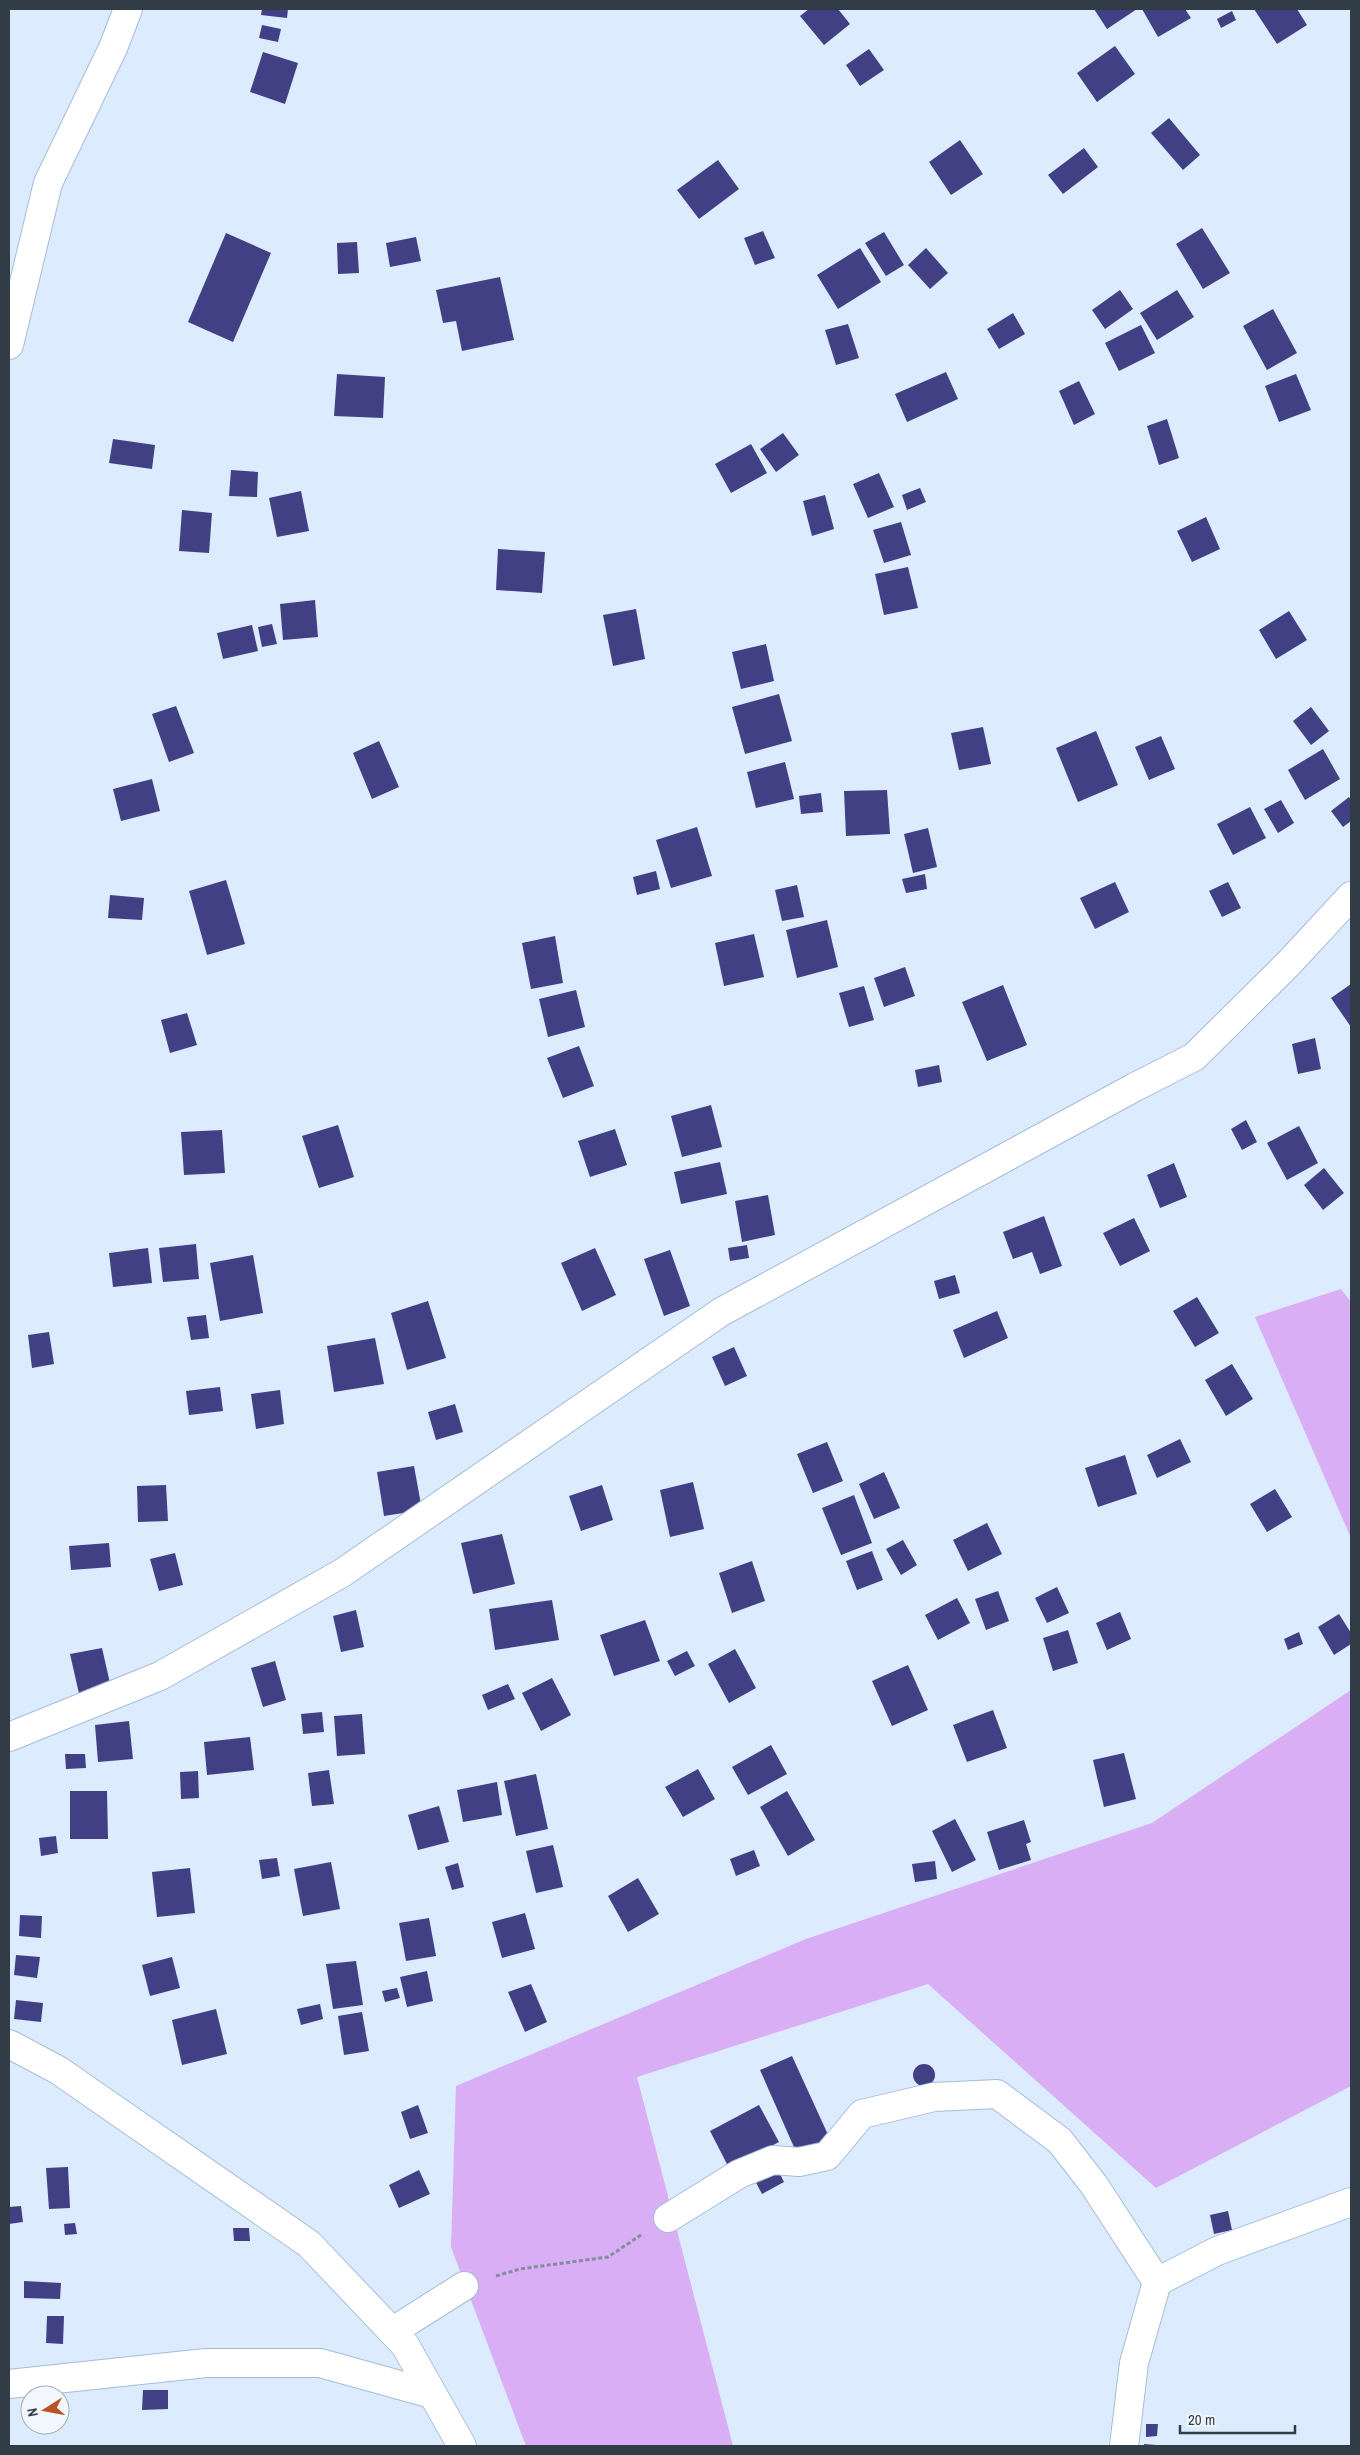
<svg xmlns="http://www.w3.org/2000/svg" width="1360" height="2455" font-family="'Archivo Narrow',sans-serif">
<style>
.green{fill:#d9aef4}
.building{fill:#424084}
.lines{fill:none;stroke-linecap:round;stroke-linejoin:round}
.minor-casing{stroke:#a5bdd9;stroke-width:30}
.path{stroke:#818e9c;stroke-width:3;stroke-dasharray:4 2.5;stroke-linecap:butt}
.minor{stroke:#fff;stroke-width:28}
</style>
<rect width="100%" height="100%" fill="#dcebfd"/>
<g class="green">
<path d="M1341 1289 1351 1302V1538L1255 1317Z"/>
<path d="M1351 1690V2086L1156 2188 928 1984 637 2077 733 2446H526L451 2247 456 2086 806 1939 1152 1823Z"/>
</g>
<g class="building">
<path d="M262 9H288L287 18 261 15Z"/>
<path d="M809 9H838L850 24 824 45 800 16Z"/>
<path d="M1094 9H1137L1107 29Z"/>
<path d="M1142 9H1185L1191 18 1158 37Z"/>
<path d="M1254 9H1297L1307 25 1277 44Z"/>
<path d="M1232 11 1236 20 1221 28 1217 19Z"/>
<path d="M262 25 281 29 278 42 259 38Z"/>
<path d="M1115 46 1135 74 1097 102 1077 73Z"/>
<path d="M869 49 884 70 860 86 846 65Z"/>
<path d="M263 52 298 63 285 104 250 92Z"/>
<path d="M1169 118 1200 155 1183 170 1151 133Z"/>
<path d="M960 140 983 174 951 195 929 162Z"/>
<path d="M1084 148 1098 167 1063 194 1048 175Z"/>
<path d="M718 160 739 189 699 219 677 190Z"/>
<path d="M1202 228 1230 273 1203 289 1176 244Z"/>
<path d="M763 231 775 258 755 265 744 238Z"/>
<path d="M884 232 904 265 886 276 865 243Z"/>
<path d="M226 233 271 253 233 342 188 322Z"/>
<path d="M416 237 421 261 390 267 386 243Z"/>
<path d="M357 242 359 273 338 274 337 243Z"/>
<path d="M860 248 881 282 838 309 817 275Z"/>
<path d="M926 248 948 273 930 289 908 265Z"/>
<path d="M500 277 514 340 462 351 456 321 443 323 436 290Z"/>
<path d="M1120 290 1133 309 1105 329 1092 310Z"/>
<path d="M1177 290 1194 317 1157 340 1140 313Z"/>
<path d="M1273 309 1297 353 1267 370 1243 326Z"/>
<path d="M1013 313 1025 334 999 349 987 329Z"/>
<path d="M848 324 859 358 836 365 825 330Z"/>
<path d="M1141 325 1155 353 1119 371 1105 343Z"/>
<path d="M946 372 958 399 907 422 895 394Z"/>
<path d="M337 374 385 377 383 418 334 416Z"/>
<path d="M1296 374 1311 410 1279 422 1265 386Z"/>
<path d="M1079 381 1095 414 1074 425 1059 391Z"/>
<path d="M1167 419 1179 458 1159 465 1147 426Z"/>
<path d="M783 433 799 455 776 472 760 449Z"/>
<path d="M113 439 155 445 152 469 109 463Z"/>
<path d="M751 444 767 473 731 493 715 464Z"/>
<path d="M231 470 258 472 257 497 229 496Z"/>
<path d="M879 473 894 507 868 518 853 484Z"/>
<path d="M920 488 926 502 907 510 902 495Z"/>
<path d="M301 491 309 531 277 537 269 498Z"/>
<path d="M825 495 834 529 812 536 803 501Z"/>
<path d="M182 510 212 513 209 553 179 551Z"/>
<path d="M1206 517 1220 549 1192 562 1177 531Z"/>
<path d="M901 522 911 555 884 563 873 530Z"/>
<path d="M498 549 545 552 542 593 496 590Z"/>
<path d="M908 567 918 608 884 615 875 574Z"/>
<path d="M315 600 318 637 283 640 280 604Z"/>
<path d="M636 609 645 659 613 666 603 615Z"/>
<path d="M1289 611 1307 640 1276 659 1259 630Z"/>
<path d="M272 624 277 644 262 647 258 627Z"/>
<path d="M252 625 258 651 223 659 217 633Z"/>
<path d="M766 644 774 681 741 689 732 652Z"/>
<path d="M779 694 792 741 745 754 732 707Z"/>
<path d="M176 706 194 753 169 762 152 714Z"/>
<path d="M1311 707 1329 731 1311 745 1293 721Z"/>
<path d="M983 727 991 764 959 770 951 733Z"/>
<path d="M1096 731 1118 785 1078 802 1056 748Z"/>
<path d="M1161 736 1175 769 1149 780 1135 747Z"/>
<path d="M379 741 399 787 372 799 353 753Z"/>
<path d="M1323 749 1340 779 1305 800 1288 770Z"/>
<path d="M785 762 794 799 756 808 747 772Z"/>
<path d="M152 779 160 811 121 821 113 789Z"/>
<path d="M887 790 890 834 846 836 844 791Z"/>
<path d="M821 793 823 812 801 814 799 796Z"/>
<path d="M1349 797 1351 800V821L1343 827 1331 811Z"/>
<path d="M1281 800 1294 823 1278 833 1264 809Z"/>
<path d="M1250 807 1266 838 1233 855 1217 824Z"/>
<path d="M697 827 712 876 671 888 656 840Z"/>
<path d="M928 828 937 867 913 873 904 834Z"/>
<path d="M656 871 660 889 637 895 633 877Z"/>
<path d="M925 874 927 889 906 893 902 879Z"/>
<path d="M226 880 245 944 207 955 189 891Z"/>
<path d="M1115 882 1129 912 1095 929 1080 898Z"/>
<path d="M1228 882 1241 908 1222 917 1209 891Z"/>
<path d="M797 885 804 917 782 921 775 890Z"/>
<path d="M110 895 144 898 142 920 108 918Z"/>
<path d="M827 920 838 967 797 978 786 930Z"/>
<path d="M754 934 764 977 724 986 715 943Z"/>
<path d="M555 936 563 983 531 989 522 943Z"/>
<path d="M905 967 915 996 884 1007 874 978Z"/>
<path d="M1351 984V1027L1331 998Z"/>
<path d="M1003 985 1027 1045 987 1061 962 1002Z"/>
<path d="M864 986 874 1020 849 1027 839 993Z"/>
<path d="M576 990 585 1027 548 1037 539 999Z"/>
<path d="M187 1013 197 1045 170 1053 161 1020Z"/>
<path d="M1315 1038 1321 1069 1298 1074 1292 1044Z"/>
<path d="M579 1046 594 1086 563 1098 547 1058Z"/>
<path d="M939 1065 942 1082 918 1087 915 1070Z"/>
<path d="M711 1105 722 1147 682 1157 671 1116Z"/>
<path d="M1246 1120 1257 1142 1242 1150 1231 1129Z"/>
<path d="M338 1125 354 1177 319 1188 302 1136Z"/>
<path d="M1299 1126 1318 1163 1287 1180 1267 1143Z"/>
<path d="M615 1129 627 1165 590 1177 578 1141Z"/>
<path d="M222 1130 225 1173 184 1175 181 1132Z"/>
<path d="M720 1162 727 1194 681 1204 674 1172Z"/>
<path d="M1174 1163 1187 1197 1160 1208 1147 1175Z"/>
<path d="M1324 1168 1344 1193 1323 1210 1304 1185Z"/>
<path d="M768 1195 775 1235 742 1242 735 1201Z"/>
<path d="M1044 1216 1062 1266 1040 1274 1032 1252 1013 1259 1003 1232Z"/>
<path d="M1134 1218 1150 1251 1120 1266 1103 1233Z"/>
<path d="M196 1244 199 1279 163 1282 159 1248Z"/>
<path d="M747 1245 749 1258 730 1261 728 1248Z"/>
<path d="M148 1248 152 1283 113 1287 109 1253Z"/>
<path d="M595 1248 616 1295 582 1311 561 1263Z"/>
<path d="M670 1250 690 1306 664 1316 644 1259Z"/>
<path d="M253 1255 263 1313 220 1321 210 1263Z"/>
<path d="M955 1275 960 1293 939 1299 934 1281Z"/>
<path d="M1197 1297 1219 1333 1195 1347 1173 1311Z"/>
<path d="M428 1301 446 1358 407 1370 391 1313Z"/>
<path d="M997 1311 1008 1338 964 1358 953 1330Z"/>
<path d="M206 1315 209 1338 191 1340 187 1317Z"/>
<path d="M49 1332 54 1364 32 1368 28 1335Z"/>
<path d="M375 1338 384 1384 334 1392 327 1346Z"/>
<path d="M734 1347 747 1376 725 1386 712 1357Z"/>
<path d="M1232 1364 1253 1399 1226 1416 1205 1380Z"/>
<path d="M220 1387 223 1411 189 1415 186 1391Z"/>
<path d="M280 1390 284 1424 256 1429 251 1394Z"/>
<path d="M455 1404 463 1432 436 1440 428 1412Z"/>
<path d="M1180 1439 1191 1462 1157 1478 1147 1455Z"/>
<path d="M827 1442 843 1481 813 1493 797 1454Z"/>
<path d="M1125 1455 1137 1494 1098 1507 1085 1468Z"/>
<path d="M414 1466 422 1510 384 1516 377 1472Z"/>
<path d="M884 1472 900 1508 874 1519 859 1484Z"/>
<path d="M693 1482 704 1529 670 1537 660 1490Z"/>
<path d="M166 1485 168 1521 138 1522 137 1486Z"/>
<path d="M602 1485 613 1520 581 1531 569 1496Z"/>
<path d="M1275 1489 1292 1517 1267 1532 1250 1504Z"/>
<path d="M854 1495 872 1543 841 1555 822 1508Z"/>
<path d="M987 1523 1002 1554 968 1571 953 1540Z"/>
<path d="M502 1534 515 1584 473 1594 461 1543Z"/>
<path d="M903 1540 917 1565 901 1575 886 1549Z"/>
<path d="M109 1543 111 1567 71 1570 69 1546Z"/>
<path d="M872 1551 883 1580 857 1590 846 1561Z"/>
<path d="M175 1553 183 1585 159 1591 150 1559Z"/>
<path d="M752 1561 765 1601 732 1613 719 1573Z"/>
<path d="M1057 1587 1069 1613 1047 1623 1035 1598Z"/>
<path d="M998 1591 1009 1621 986 1630 975 1599Z"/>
<path d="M957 1598 970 1623 938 1640 925 1615Z"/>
<path d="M552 1600 559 1640 495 1650 489 1609Z"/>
<path d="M356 1610 364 1647 341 1652 333 1616Z"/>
<path d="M1120 1612 1131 1639 1107 1650 1096 1623Z"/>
<path d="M1339 1614 1351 1633V1644L1334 1655 1318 1627Z"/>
<path d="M645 1620 660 1661 614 1676 600 1635Z"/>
<path d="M1068 1630 1078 1663 1053 1671 1043 1638Z"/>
<path d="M1299 1632 1303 1644 1288 1650 1284 1639Z"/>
<path d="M102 1648 112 1692 80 1698 70 1654Z"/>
<path d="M735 1649 756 1688 729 1703 708 1664Z"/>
<path d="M687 1651 695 1666 675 1676 667 1661Z"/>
<path d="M275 1661 286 1700 263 1707 251 1668Z"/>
<path d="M908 1665 928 1710 892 1726 872 1681Z"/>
<path d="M552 1678 571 1715 541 1731 522 1693Z"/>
<path d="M508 1684 515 1699 488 1710 482 1695Z"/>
<path d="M993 1710 1007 1748 967 1762 953 1725Z"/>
<path d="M322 1712 324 1732 303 1734 301 1714Z"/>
<path d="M362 1714 365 1754 337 1756 334 1716Z"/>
<path d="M129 1721 133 1759 98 1762 95 1725Z"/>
<path d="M250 1737 254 1770 207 1775 204 1742Z"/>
<path d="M771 1745 787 1774 748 1795 732 1767Z"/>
<path d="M1124 1753 1136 1799 1104 1807 1093 1760Z"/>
<path d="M65 1754H85L86 1768 66 1769Z"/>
<path d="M698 1769 715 1799 683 1817 665 1787Z"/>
<path d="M329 1770 334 1804 312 1806 308 1773Z"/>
<path d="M198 1771 199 1798 181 1799 180 1772Z"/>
<path d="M536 1774 548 1829 516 1836 504 1781Z"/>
<path d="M497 1782 502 1815 463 1822 457 1790Z"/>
<path d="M70 1791H107L108 1839H70Z"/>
<path d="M787 1791 815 1840 788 1856 760 1807Z"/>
<path d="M439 1806 449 1842 418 1850 408 1815Z"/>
<path d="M955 1819 976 1860 952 1872 932 1831Z"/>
<path d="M1024 1820 1031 1842 1026 1844 1031 1860 999 1870 987 1832Z"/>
<path d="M56 1836 58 1853 41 1856 39 1838Z"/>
<path d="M553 1845 563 1887 536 1893 526 1851Z"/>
<path d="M754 1850 760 1866 736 1876 730 1859Z"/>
<path d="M277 1858 280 1876 262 1879 259 1860Z"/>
<path d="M935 1861 937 1879 915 1882 912 1864Z"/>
<path d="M331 1862 340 1909 303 1916 294 1869Z"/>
<path d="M458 1863 464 1887 452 1890 445 1867Z"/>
<path d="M190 1868 195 1913 157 1917 152 1872Z"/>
<path d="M638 1878 659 1914 628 1932 608 1896Z"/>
<path d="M525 1913 535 1949 502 1958 492 1922Z"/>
<path d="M20 1915 42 1916 41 1938 19 1936Z"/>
<path d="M429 1918 436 1956 406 1961 399 1923Z"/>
<path d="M16 1955 40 1957 37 1978 14 1975Z"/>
<path d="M172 1957 180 1988 150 1996 142 1965Z"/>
<path d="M356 1961 363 2005 333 2009 326 1964Z"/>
<path d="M427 1971 433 2001 407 2007 400 1977Z"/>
<path d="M531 1984 547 2022 525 2032 508 1992Z"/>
<path d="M397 1988 400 1998 385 2002 382 1991Z"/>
<path d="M16 2000 43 2003 41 2022 14 2019Z"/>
<path d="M320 2004 323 2019 301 2025 297 2009Z"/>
<path d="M216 2009 227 2054 182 2065 172 2020Z"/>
<path d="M362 2012 369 2051 344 2055 338 2016Z"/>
<path d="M792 2056 830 2139 797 2154 760 2070Z"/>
<circle cx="924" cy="2075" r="11"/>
<path d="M418 2105 428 2133 410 2139 401 2112Z"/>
<path d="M759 2105 779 2142 729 2168 710 2131Z"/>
<path d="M774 2162 784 2182 762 2194 752 2175Z"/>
<path d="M68 2167 70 2208 49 2209 46 2168Z"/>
<path d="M419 2170 430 2194 399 2208 389 2185Z"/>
<path d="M21 2206 23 2222 9 2224V2207Z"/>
<path d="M1228 2211 1232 2230 1214 2234 1210 2215Z"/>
<path d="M75 2223 77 2234 65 2235 64 2224Z"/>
<path d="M233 2228H249L250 2241H234Z"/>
<path d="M24 2281 61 2283 60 2299 24 2298Z"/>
<path d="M47 2316H64L63 2344 46 2343Z"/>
<path d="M143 2390H168V2409L142 2410Z"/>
<path d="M1146 2424H1158L1157 2436 1146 2437Z"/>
<path d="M1144 2444 1156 2445V2446H1144Z"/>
</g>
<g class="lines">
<g class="minor-casing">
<g id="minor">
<path d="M9 345 48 183 113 48 128 9"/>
<path d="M9 1737 160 1676 342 1573 721 1312 1135 1087 1194 1057 1289 963 1351 896"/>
<path d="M9 2044 58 2070 309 2244 405 2345 462 2446"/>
<path d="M668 2218 739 2174 773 2160 799 2162 827 2156 862 2114 934 2097 997 2094 1060 2141 1094 2185 1157 2282"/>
<path d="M393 2331 464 2286"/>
<path d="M9 2384 206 2363H320L432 2394"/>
<path d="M1124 2446 1134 2363 1157 2282 1217 2251 1351 2202"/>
</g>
</g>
<path class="path" d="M496 2276 520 2269 608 2257 641 2235"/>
<use href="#minor" class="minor"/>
</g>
<rect width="1360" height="2455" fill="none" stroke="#313c47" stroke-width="20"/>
<g transform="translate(45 2410) rotate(259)"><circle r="24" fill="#f2f7fd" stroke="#a5acb4"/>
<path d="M0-4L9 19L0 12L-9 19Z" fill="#b95326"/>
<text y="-8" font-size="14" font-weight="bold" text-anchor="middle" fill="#313c47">N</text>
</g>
<path d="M1180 2425v8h115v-8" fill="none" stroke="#313c47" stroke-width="2.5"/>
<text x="1188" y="2425" font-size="15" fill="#313c47" stroke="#f2f7fd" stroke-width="4" paint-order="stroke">20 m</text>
</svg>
